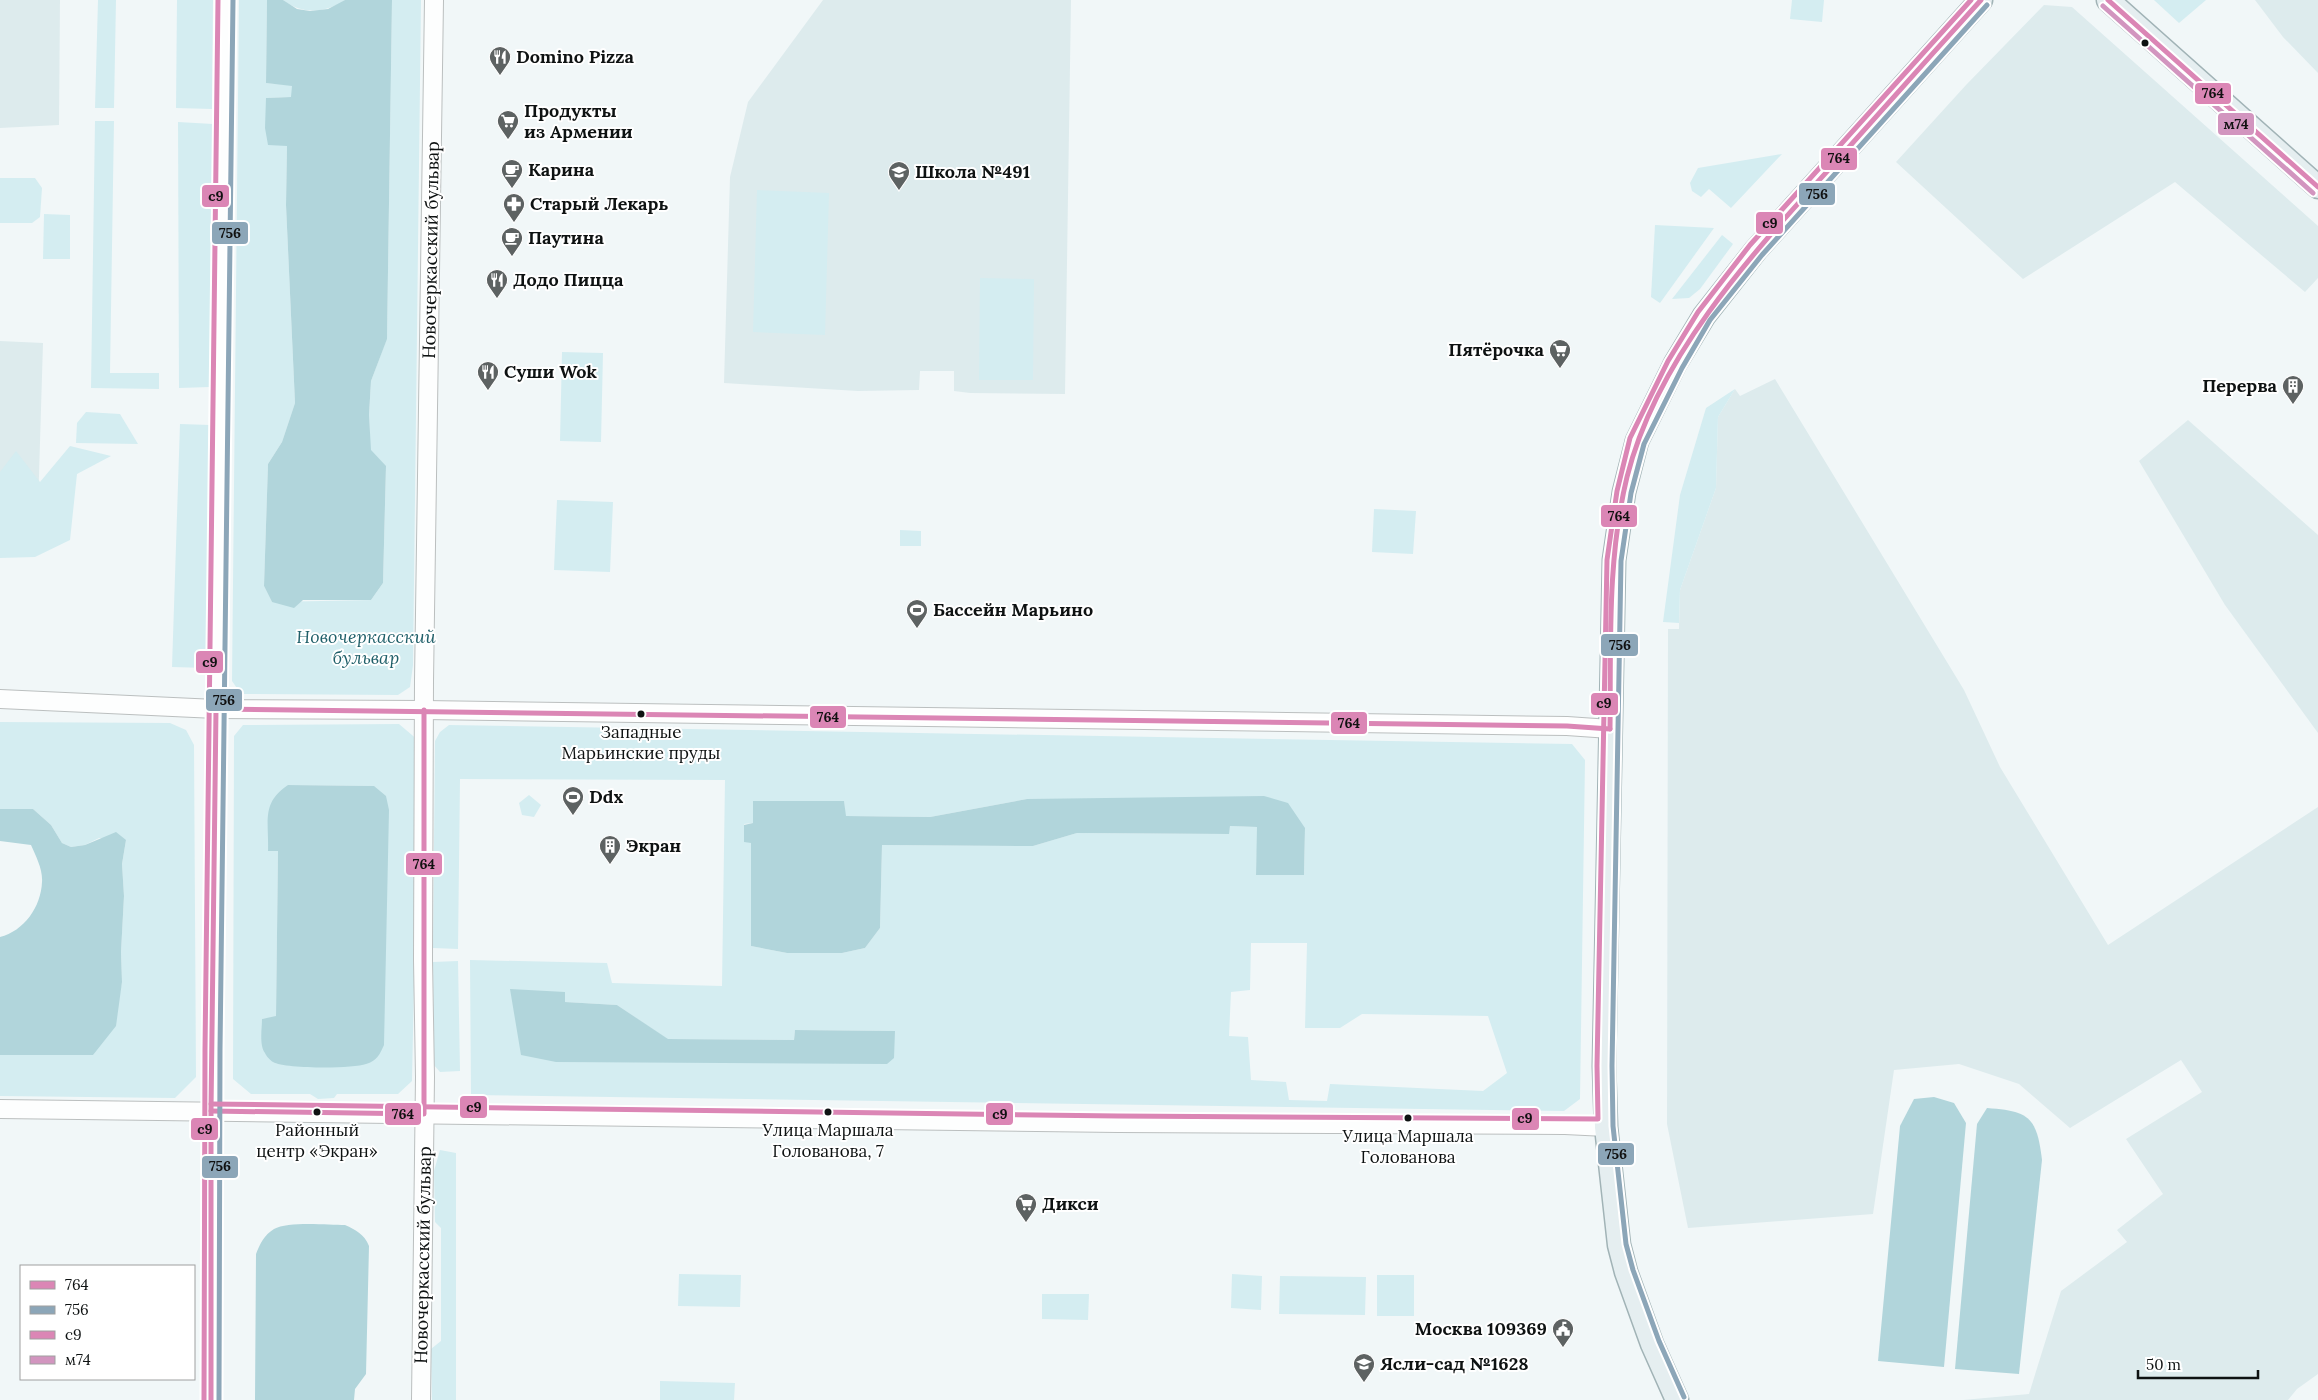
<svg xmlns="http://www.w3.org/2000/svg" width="2318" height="1400" font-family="Lora,serif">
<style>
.built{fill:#ddebed}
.green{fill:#d4edf1;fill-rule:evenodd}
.water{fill:#b1d5db}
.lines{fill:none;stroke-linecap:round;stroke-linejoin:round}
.minor-casing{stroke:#bbbfbf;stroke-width:20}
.major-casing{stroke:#a1b3b6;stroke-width:25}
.minor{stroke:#fdfefe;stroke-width:18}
.major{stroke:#e5eef0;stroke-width:22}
.bus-1-casing{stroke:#fff;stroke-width:9}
.bus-2-casing{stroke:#fff;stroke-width:9}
.bus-3-casing{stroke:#fff;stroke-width:9}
.bus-4-casing{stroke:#fff;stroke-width:9}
.bus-1{stroke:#db86b5;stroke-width:5}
.bus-2{stroke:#8ca6b8;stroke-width:5}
.bus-3{stroke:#db86b5;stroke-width:5}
.bus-4{stroke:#d295bf;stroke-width:5}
.bus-dot{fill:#0e1212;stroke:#fff;stroke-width:2}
.labels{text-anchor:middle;stroke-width:4;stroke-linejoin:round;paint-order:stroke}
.bus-label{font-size:17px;fill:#0e1212;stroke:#fff}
.poi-label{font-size:18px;font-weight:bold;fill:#0e1212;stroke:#fff;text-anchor:start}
.street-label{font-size:18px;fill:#0e1212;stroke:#fff}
.park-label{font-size:18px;font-style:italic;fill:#1f5f69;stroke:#fff}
.line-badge{stroke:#fff;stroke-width:2}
.pale-badge-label{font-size:14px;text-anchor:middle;font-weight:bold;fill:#111}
</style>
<rect width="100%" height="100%" fill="#f1f7f8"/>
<g class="built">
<path d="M0 0H60L59 125 0 128Z"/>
<path d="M823 0H1071L1065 394 970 393 954 391V371H920L919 390 858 391 724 383 730 177 748 102Z"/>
<path d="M2255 0H2318V73L2283 37Z"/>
<path d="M2044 5 2072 7 2318 226V278L2305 292 2175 182 2023 279 1896 162 1966 85Z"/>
<path d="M0 341 43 343 38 508 0 507Z"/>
<path d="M1775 379 1964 690 2000 767 2108 945 2318 807V1374L2297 1389 2288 1400H1963L2029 1394 2061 1291 2127 1242 2117 1230 2163 1194 2126 1139 2202 1092 2181 1060 2070 1128 2019 1084 1959 1064 1894 1070 1873 1214 1688 1228 1667 1124 1668 629H1679L1680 590 1716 488 1718 417 1735 389 1740 396Z"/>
<path d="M2188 420 2318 535V733L2225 605 2139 461Z"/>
</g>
<g class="green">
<path d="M98 0H116L114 108H95Z"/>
<path d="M177 0H213L212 109 176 108Z"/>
<path d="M239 0H267L266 83 292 85V97L266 98 287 146 286 205 295 403 282 442 268 464 264 586 272 602 371 600 383 583 386 467 370 450 369 415 371 381 387 338 392 0H421L413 665 410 687 398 695 241 694 232 681Z"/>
<path d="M283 0H345C326 13 302 15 283 0Z"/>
<path d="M1792 0H1824L1822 22 1790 19Z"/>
<path d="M2154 0H2206L2179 23Z"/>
<path d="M95 121H114L110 373H159V389L91 388Z"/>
<path d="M178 122 213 124 210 387 179 388Z"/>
<path d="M1782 154 1731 208 1709 189 1701 197 1692 191 1690 183 1698 168Z"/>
<path d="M0 178H35L42 188 40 217 32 223H0Z"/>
<path d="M757 190 829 193 825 335 753 332Z"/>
<path d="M44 214 70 215V259H43Z"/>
<path d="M1655 225 1714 228 1660 303 1651 297Z"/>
<path d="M1722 235 1733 244 1700 289 1689 298 1672 299Z"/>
<path d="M980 278 1034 279 1033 380H979Z"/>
<path d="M562 352 603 353 601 442 560 441Z"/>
<path d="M1735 389 1718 417 1716 488 1680 590 1679 623 1663 622 1680 495 1706 408Z"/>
<path d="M86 412 120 414 138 444 76 443 77 423Z"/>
<path d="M180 424 210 425 207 668 172 667Z"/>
<path d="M70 446 111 456 77 474 70 540 35 557 0 558V472L16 451 40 482Z"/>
<path d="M557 500 613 502 610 572 554 570Z"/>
<path d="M1374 509 1416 511 1413 554 1372 552Z"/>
<path d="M900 530 921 531V546H900Z"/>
<path d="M0 722 170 723 186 730 194 745 196 1077 175 1098 0 1096V1055H93L119 998 122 982 121 952 124 896 122 864 126 840 99 838 85 845 71 847 62 843 51 825 33 809H0Z"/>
<path d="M399 724 419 741 412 1081 398 1094H337L334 1098 318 1099 310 1094H251L233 1079 234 736 243 725ZM288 785 374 786 298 1066 273 1062 262 1019 276 1017 278 851 268 850Z"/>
<path d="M449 725 1572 744 1585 760 1580 1099 1564 1111 471 1095 470 960 607 963 612 983 722 986 725 780 460 779 458 949 433 948 435 741 440 732ZM1027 799 1305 828 1304 875H1256L1258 827 1230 826 1228 834 1077 833 1033 846 882 845 880 928 865 948 842 953H787L751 946V843L744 824 753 823 754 801H844L845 816 930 817ZM1251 943H1307L1305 1028H1340L1362 1014 1488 1016 1507 1073 1483 1091 1330 1084 1327 1101 1289 1100 1286 1082 1251 1080 1248 1037 1229 1036 1231 992 1250 990ZM565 992V1002L617 1005 667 1039 794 1040 795 1030 894 1031V1058L521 1055Z"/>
<path d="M529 795 541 805 534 817 522 815 519 803Z"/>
<path d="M458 961 460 1071 440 1072 434 1065 433 962Z"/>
<path d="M440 1150 456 1153V1400H432L431 1349 441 1341V1228L435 1222 434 1171Z"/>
<path d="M679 1274 741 1275 740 1307 678 1306Z"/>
<path d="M1232 1274 1262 1276 1261 1310 1231 1308Z"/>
<rect x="1377" y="1275" width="37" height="41"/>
<path d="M1280 1276 1366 1277 1365 1315 1279 1314Z"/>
<path d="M1042 1294H1089L1088 1320 1042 1319Z"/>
<path d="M660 1381 735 1383 734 1400H660Z"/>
</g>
<g class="water">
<path d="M267 0H283L297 9 310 11 328 9 345 0H392L387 339 371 381 369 415 371 450 386 466 383 583 371 600H303L294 608 272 602 264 586 268 464 282 442 295 403 286 205 287 146 268 145 265 128 266 98 291 97 292 86 266 83Z"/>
<path d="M288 785 374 786 386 796 389 810 384 1045C380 1054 377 1061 366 1064 353 1069 285 1069 273 1062 271 1061 266 1056 265 1053 259 1045 262 1029 262 1019L276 1016 278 851H268C269 821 261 803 288 785Z"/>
<path d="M1264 796 1288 803 1305 828 1304 875H1256L1257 827 1230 826 1229 834 1077 833 1033 846 882 845 880 928 865 948 842 953H787L751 946V843L744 842V825L753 823V801H844L846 816 930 817 1027 799Z"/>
<path d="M0 809H33L51 825 62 843 71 847 85 845 116 832 126 840 122 864 124 896 121 952 122 982 116 1026 93 1055H0V937C24 931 41 907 42 882 43 870 36 856 31 845L0 841Z"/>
<path d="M510 989 565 992V1002L617 1005 668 1039 794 1040 795 1030 895 1031 894 1058 887 1064 556 1062 521 1055Z"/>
<path d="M1934 1097 1954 1103 1966 1123 1944 1367 1878 1361 1900 1126 1914 1099Z"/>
<path d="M1987 1108C2030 1111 2037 1118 2042 1160L2019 1374 1955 1369 1977 1124Z"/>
<path d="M345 1225C356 1230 364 1234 369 1246L366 1374 355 1389 354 1400H255L256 1254C260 1244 264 1235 274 1229 288 1221 328 1225 345 1225Z"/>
</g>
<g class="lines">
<g class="minor-casing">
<g id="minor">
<path d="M0 699 216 709 424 710 1567 726 1610 729"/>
<path d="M0 1109 1118 1123 1565 1125 1606 1127"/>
<path d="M211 1400C210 933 223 467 226 0"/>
<path d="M421 1400 425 1077 423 960 424 681 434 0"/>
</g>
</g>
<g class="major-casing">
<g id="major">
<path d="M2108 0 2318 187"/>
<path d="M1677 1400 1652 1344 1626 1272 1619 1245 1606 1127 1604 1066 1614 560 1624 492 1637 441 1675 364 1704 316 1756 250 1981 0"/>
</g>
</g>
<use href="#minor" class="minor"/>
<use href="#major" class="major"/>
<g class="bus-1-casing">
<g id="bus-1">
<path d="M2108 0 2318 187"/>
<path d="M1610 729C1611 645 1607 559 1627 477 1657 357 1751 255 1832 166 1882 110 1931 55 1981 0"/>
<path d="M211 1111 424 1114V710"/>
<path d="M211 1400V1111L216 709 1567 726 1610 729"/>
</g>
</g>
<g class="bus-2-casing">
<g id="bus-2">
<path d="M1684 1397 1659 1341 1633 1270 1626 1244 1613 1126 1612 1066 1621 561 1631 493 1644 444 1682 368 1710 320 1762 255 1987 5"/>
<path d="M219 1400 220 1050 233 0"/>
</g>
</g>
<g class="bus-3-casing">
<g id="bus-3">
<path d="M211 1104 1118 1116 1598 1119 1597 1066 1607 560 1617 491 1630 438 1668 361 1698 312 1750 245 1971 0"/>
<path d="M204 1400 205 1050 218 0"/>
</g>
</g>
<g class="bus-4-casing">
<path id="bus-4" d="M2103 6 2313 193"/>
</g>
<use href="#bus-1" class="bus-1"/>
<use href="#bus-2" class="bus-2"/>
<use href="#bus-3" class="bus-3"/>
<use href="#bus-4" class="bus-4"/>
</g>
<defs>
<g id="restaurant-pin" transform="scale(1.125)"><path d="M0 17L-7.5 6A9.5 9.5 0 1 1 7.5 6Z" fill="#5d6262" stroke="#fff"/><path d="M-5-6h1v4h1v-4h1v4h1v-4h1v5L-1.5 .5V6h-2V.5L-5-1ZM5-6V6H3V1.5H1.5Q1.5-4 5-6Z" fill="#fff"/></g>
<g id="supermarket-pin" transform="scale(1.125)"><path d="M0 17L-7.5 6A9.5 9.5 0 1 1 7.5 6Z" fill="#5d6262" stroke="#fff"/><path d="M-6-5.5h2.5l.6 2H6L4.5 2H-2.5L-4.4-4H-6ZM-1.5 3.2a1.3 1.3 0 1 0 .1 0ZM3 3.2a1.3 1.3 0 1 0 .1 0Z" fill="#fff"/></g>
<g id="cafe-pin" transform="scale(1.125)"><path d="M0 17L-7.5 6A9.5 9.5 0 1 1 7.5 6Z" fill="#5d6262" stroke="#fff"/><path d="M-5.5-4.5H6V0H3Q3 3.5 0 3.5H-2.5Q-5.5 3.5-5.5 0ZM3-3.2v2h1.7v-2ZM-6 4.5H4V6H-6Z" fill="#fff"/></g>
<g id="school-pin" transform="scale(1.125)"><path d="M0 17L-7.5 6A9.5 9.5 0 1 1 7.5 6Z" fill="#5d6262" stroke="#fff"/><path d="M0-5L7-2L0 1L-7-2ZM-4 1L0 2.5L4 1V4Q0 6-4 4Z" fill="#fff"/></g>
<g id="pharmacy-pin" transform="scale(1.125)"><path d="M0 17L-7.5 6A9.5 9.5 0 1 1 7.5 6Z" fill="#5d6262" stroke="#fff"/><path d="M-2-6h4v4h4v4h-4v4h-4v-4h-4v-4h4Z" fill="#fff"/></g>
<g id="building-pin" transform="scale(1.125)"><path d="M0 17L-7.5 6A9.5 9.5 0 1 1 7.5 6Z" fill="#5d6262" stroke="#fff"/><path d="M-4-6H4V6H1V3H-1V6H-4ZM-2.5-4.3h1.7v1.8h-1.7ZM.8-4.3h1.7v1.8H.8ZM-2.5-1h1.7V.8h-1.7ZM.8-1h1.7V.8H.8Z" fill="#fff"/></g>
<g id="stadium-pin" transform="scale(1.125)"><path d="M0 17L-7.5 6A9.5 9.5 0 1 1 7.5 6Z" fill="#5d6262" stroke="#fff"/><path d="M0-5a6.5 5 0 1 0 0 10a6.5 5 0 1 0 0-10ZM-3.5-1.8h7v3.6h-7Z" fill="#fff"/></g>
<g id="civic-pin" transform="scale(1.125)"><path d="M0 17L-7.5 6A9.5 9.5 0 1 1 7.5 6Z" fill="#5d6262" stroke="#fff"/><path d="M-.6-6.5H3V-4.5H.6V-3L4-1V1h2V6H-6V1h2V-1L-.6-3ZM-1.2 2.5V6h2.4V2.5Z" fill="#fff"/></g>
</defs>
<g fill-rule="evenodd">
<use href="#restaurant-pin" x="500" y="57"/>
<use href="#supermarket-pin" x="508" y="121"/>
<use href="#cafe-pin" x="512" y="170"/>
<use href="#school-pin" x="899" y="172"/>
<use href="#pharmacy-pin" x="514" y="204"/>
<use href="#cafe-pin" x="512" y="238"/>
<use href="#restaurant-pin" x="497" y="280"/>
<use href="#supermarket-pin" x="1560" y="350"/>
<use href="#restaurant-pin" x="488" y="372"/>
<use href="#building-pin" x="2293" y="386"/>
<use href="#stadium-pin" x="917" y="610"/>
<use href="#stadium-pin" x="573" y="797"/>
<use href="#building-pin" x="610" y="846"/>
<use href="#supermarket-pin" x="1026" y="1204"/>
<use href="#civic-pin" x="1563" y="1329"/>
<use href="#school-pin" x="1364" y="1364"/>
</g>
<g class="bus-dot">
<circle cx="2145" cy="43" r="4.5"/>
<circle cx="641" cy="714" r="4.5"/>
<circle cx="317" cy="1112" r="4.5"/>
<circle cx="828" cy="1112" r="4.5"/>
<circle cx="1408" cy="1118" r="4.5"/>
</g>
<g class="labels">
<g class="bus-label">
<text x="641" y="738">Западные<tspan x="641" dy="21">Марьинские пруды</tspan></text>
<text x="317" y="1136">Районный<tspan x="317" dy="21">центр «Экран»</tspan></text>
<text x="828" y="1136">Улица Маршала<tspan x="828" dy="21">Голованова, 7</tspan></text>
<text x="1408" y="1142">Улица Маршала<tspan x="1408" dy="21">Голованова</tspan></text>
</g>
<g class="poi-label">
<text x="516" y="63">Domino Pizza</text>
<text x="524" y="117">Продукты<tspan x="524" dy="21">из Армении</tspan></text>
<text x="528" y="176">Карина</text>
<text x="915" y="178">Школа №491</text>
<text x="530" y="210">Старый Лекарь</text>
<text x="528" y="244">Паутина</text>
<text x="513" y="286">Додо Пицца</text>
<text x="1544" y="356" text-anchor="end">Пятёрочка</text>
<text x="504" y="378">Суши Wok</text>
<text x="2277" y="392" text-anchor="end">Перерва</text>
<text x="933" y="616">Бассейн Марьино</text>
<text x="589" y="803">Ddx</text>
<text x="626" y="852">Экран</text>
<text x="1042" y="1210">Дикси</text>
<text x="1547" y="1335" text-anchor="end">Москва 109369</text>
<text x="1380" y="1370">Ясли-сад №1628</text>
</g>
<g class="street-label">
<text transform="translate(431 250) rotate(-89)" y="6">Новочеркасский бульвар</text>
<text transform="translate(423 1255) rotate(-89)" y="6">Новочеркасский бульвар</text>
</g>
<g class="park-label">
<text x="366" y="643">Новочеркасский<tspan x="366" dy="21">бульвар</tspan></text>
</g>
</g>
<g class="line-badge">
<rect x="2194" y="82" width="38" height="23" rx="5" fill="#db86b5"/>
<rect x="2217" y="112" width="38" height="24" rx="5" fill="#d295bf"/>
<rect x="1820" y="147" width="38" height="24" rx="5" fill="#db86b5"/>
<rect x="1798" y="182" width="38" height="24" rx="5" fill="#8ca6b8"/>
<rect x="201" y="184" width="29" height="24" rx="5" fill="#db86b5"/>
<rect x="1755" y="211" width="29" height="24" rx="5" fill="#db86b5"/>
<rect x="211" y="221" width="38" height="24" rx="5" fill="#8ca6b8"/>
<rect x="1600" y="504" width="38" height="24" rx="5" fill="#db86b5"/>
<rect x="1600" y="633" width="39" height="24" rx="5" fill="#8ca6b8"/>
<rect x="195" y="650" width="29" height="24" rx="5" fill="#db86b5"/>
<rect x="205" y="688" width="38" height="24" rx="5" fill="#8ca6b8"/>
<rect x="1590" y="692" width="29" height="24" rx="5" fill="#db86b5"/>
<rect x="809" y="705" width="38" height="24" rx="5" fill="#db86b5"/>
<rect x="1330" y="711" width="38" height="24" rx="5" fill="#db86b5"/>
<rect x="405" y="852" width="38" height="24" rx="5" fill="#db86b5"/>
<rect x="459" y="1095" width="29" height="24" rx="5" fill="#db86b5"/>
<rect x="384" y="1102" width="38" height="24" rx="5" fill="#db86b5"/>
<rect x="985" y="1102" width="29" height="24" rx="5" fill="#db86b5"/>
<rect x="1511" y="1107" width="29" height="24" rx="5" fill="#db86b5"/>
<rect x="190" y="1117" width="29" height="24" rx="5" fill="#db86b5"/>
<rect x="1597" y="1142" width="38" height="24" rx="5" fill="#8ca6b8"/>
<rect x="201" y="1155" width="38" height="24" rx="5" fill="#8ca6b8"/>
</g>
<g class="pale-badge-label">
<text x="2213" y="98">764</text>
<text x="2236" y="129">м74</text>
<text x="1839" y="163">764</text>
<text x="1817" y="199">756</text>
<text x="216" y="201">с9</text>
<text x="1770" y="228">с9</text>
<text x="230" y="238">756</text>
<text x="1619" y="521">764</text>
<text x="1620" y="650">756</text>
<text x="210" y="667">с9</text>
<text x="224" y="705">756</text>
<text x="1604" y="708">с9</text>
<text x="828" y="722">764</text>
<text x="1349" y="728">764</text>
<text x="424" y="869">764</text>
<text x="474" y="1112">с9</text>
<text x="403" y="1119">764</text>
<text x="1000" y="1119">с9</text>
<text x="1525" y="1123">с9</text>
<text x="205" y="1134">с9</text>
<text x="1616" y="1159">756</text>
<text x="220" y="1171">756</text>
</g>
<rect x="20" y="1265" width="175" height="115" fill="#ffffff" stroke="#9fa0a0"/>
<rect x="30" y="1281" width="25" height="8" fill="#db86b5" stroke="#9fa0a0"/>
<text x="65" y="1290" font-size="15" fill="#0e1212">764</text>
<rect x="30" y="1306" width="25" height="8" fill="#8ca6b8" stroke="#9fa0a0"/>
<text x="65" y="1315" font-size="15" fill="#0e1212">756</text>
<rect x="30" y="1331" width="25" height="8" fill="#db86b5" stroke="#9fa0a0"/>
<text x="65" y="1340" font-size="15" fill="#0e1212">с9</text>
<rect x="30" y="1356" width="25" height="8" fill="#d295bf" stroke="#9fa0a0"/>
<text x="65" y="1365" font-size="15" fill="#0e1212">м74</text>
<path d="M2138 1370v8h120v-8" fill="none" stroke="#0e1212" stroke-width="2.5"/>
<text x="2146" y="1370" font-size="15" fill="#0e1212" stroke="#ffffff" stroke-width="4" paint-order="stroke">50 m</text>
</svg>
